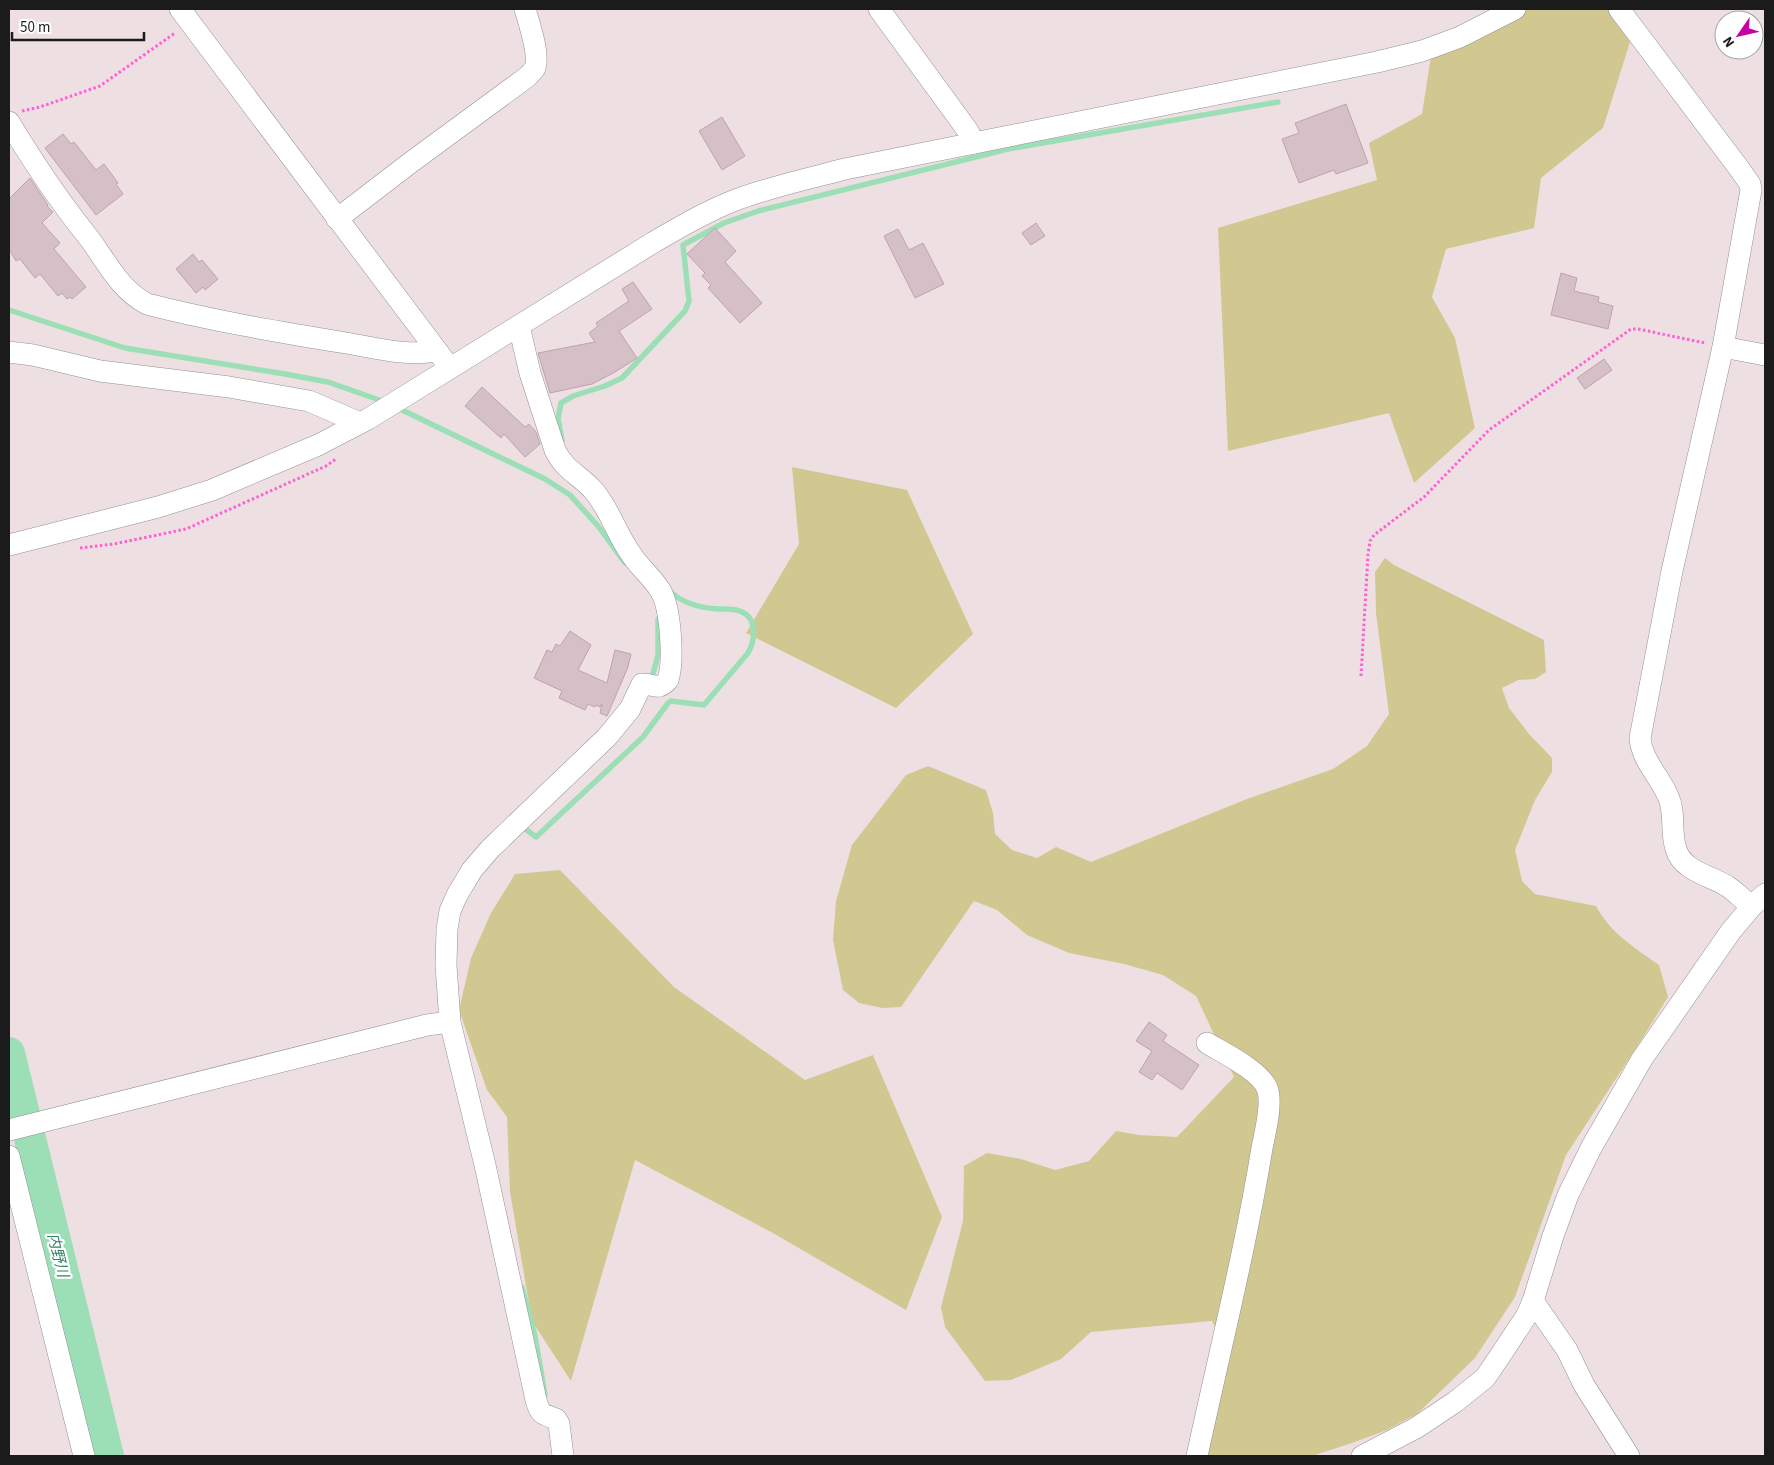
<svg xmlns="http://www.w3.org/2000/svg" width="1774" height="1465" font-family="'Source Sans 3','Noto Sans JP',sans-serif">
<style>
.forest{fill:#d1c891}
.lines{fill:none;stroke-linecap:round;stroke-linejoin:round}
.stream{stroke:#9cdfb7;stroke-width:5.5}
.river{stroke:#9cdfb7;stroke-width:32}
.building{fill:#d5c0c8;stroke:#c0a1ae}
.minor-casing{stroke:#929292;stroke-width:22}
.path{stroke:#ff60d4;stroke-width:3;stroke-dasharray:2.5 2.5;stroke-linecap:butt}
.minor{stroke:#fff;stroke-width:21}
.labels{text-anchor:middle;stroke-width:4.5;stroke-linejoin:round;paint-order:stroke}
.water-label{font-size:15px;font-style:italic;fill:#338167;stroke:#fff}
</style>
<rect width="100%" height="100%" fill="#eee0e2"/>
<g class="forest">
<path d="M1511 9H1608L1630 42 1603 128 1541 178 1534 228 1446 249 1432 297 1455 338 1475 428 1414 483 1389 413 1228 451 1218 228 1377 180 1369 143 1422 114 1431 56Z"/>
<path d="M792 467 907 490 973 634 896 708 746 633 799 544Z"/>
<path d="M1385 558 1394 565 1544 640 1546 672 1535 679 1518 680 1502 688 1509 708 1529 734 1552 758V772L1535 800 1515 850 1522 881 1535 894 1596 906C1611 934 1634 947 1659 965L1668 997 1640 1042 1566 1155 1515 1297 1475 1358 1417 1414 1387 1430 1352 1443 1312 1456H1206L1219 1334 1212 1321 1091 1332 1061 1359 1011 1380 985 1381 945 1327 941 1307 963 1221 964 1166 987 1153 1021 1159 1055 1170 1089 1161 1116 1131 1139 1135 1177 1137 1234 1077 1196 996 1163 975 1124 964 1069 953 1027 935 997 910 974 901 901 1007 882 1008 859 1003 843 990 833 940 836 901 852 845 906 775 928 766 986 790 993 813 995 834 1012 850 1037 858 1056 847 1091 862 1247 799 1333 769 1367 746 1389 714 1376 613 1375 572Z"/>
<path d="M560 870 674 987 805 1080 873 1055 942 1217 906 1310 771 1232 635 1160 571 1381 532 1321 510 1192 507 1117 487 1090 459 1010 471 958 491 913 515 874Z"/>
</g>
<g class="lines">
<g class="stream">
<path d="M9 310 125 348 285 374 328 382 385 402"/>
<path d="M398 408 545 479 570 495 598 526 625 563"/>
<path d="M562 440 558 419 561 403 573 396 605 386 622 378 685 311 689 301 683 245 724 223 758 211 1008 149 1278 102"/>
<path d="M651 681 658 655V619"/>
<path d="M523 827 536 837 643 737 668 703 671 701 704 705 748 653C755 641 758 619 742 612 735 608 727 609 719 609 700 608 682 604 669 590"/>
<path d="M522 1287 535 1336 545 1395"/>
</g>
<path class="river" d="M9 1053 108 1456"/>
</g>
<g class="building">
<path d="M1346 104 1368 163 1336 174 1334 170 1299 183 1282 139 1299 133 1295 123Z"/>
<path d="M722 117 745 156 722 170 699 131Z"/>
<path d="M63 134 71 144 74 142 96 170 104 164 118 183 116 184 123 194 96 215 45 148Z"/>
<path d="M30 178 48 205 47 206 53 212 42 223 60 243 54 249 86 287 72 299 70 297 67 299 62 293 58 296 40 274 35 278 20 259 16 261 9 249V199Z"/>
<path d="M1036 223 1045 236 1031 245 1022 233Z"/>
<path d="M715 228 736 251 725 262 762 303 740 323 708 288 711 285 702 276 705 273 687 254Z"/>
<path d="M898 229 909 250 923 243 944 284 915 298 884 236Z"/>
<path d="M193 254 199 262 202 260 218 279 205 290 203 287 196 293 176 269Z"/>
<path d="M1561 273 1577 278 1574 291 1599 297 1598 302 1613 306 1608 329 1551 315Z"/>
<path d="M633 282 652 309 619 331 637 358 615 372 592 384 550 393 538 353 595 342 589 333 598 326 596 323 629 301 622 289Z"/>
<path d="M1604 359 1612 370 1585 389 1577 378Z"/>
<path d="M482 387 525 427 529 424 536 432 540 444 525 457 504 434 501 438 465 406Z"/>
<path d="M570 631 591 645 578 670 607 683 615 650 631 654 628 667 607 716 600 713 602 704 600 707 596 705 595 707 588 704 585 710 559 698 562 691 534 678 547 650 552 652 556 644 560 646Z"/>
<path d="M1149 1022 1167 1035 1163 1041 1199 1065 1182 1090 1157 1073 1152 1080 1139 1072 1152 1051 1136 1041Z"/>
</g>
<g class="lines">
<g class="minor-casing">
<g id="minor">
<path d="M180 9 444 360"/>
<path d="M879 9 968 131 974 143"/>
<path d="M1619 9 1738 167 1750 184 1751 190 1723 347 1672 571 1640 738C1642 761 1659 775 1668 796 1676 813 1670 832 1676 849 1682 871 1711 876 1727 886 1736 892 1743 900 1752 906"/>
<path d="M9 122C32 160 57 198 85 233 106 259 117 288 147 304 213 321 279 332 346 343 371 347 413 358 436 350"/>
<path d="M337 219 410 163 527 77C530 74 533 71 535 68 540 55 529 23 525 9"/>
<path d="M519 326 530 373 555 450C565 471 580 475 594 491 610 510 617 535 631 554 639 567 652 577 660 590 671 607 674 661 668 680 657 692 654 683 642 684L630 709 607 737 490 849 472 870 457 895 450 911 447 929 446 965 450 1022 485 1165 536 1400C540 1415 543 1414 556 1419L559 1424 563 1456"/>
<path d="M1723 347 1765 355"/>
<path d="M9 352 33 355 100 371 229 387 309 401 360 423"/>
<path d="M9 545 158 507 212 490 318 445 368 419 654 242C680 227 705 212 733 201 769 187 807 179 845 169L1377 62 1422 51 1460 37 1515 9"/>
<path d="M9 1130 427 1025 450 1022"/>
<path d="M9 1156 84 1456"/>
<path d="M1533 1301 1567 1350 1584 1385 1629 1456"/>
<path d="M1197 1456C1219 1354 1245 1252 1262 1148 1265 1133 1273 1102 1267 1088 1259 1070 1225 1054 1207 1043"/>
<path d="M1362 1456 1416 1428 1455 1402 1485 1378 1502 1353 1527 1315 1533 1301 1553 1236 1568 1195 1591 1148 1642 1059 1731 931 1752 906 1765 894"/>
</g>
</g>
<g class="path">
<path d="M22 111 40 107 100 86 175 33"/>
<path d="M80 548 114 544 186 529 326 466 336 459"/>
<path d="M1361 676 1368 554 1370 541 1374 535 1424 497 1489 430 1631 329H1638L1705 343"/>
</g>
<use href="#minor" class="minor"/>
</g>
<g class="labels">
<g class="water-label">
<text transform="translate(58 1255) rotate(76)" y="5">内野川</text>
</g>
</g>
<rect width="1774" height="1465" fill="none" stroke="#1b1b1b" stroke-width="20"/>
<g transform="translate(1739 35) rotate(236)"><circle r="24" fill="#ffffff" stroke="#a4a4a4"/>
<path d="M0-4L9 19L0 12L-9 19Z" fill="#c700a6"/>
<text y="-8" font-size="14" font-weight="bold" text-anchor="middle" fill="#1b1b1b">N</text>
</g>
<path d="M12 32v8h132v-8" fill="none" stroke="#1b1b1b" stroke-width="2.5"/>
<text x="20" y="32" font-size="15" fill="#1b1b1b" stroke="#ffffff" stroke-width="4" paint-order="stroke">50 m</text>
</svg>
